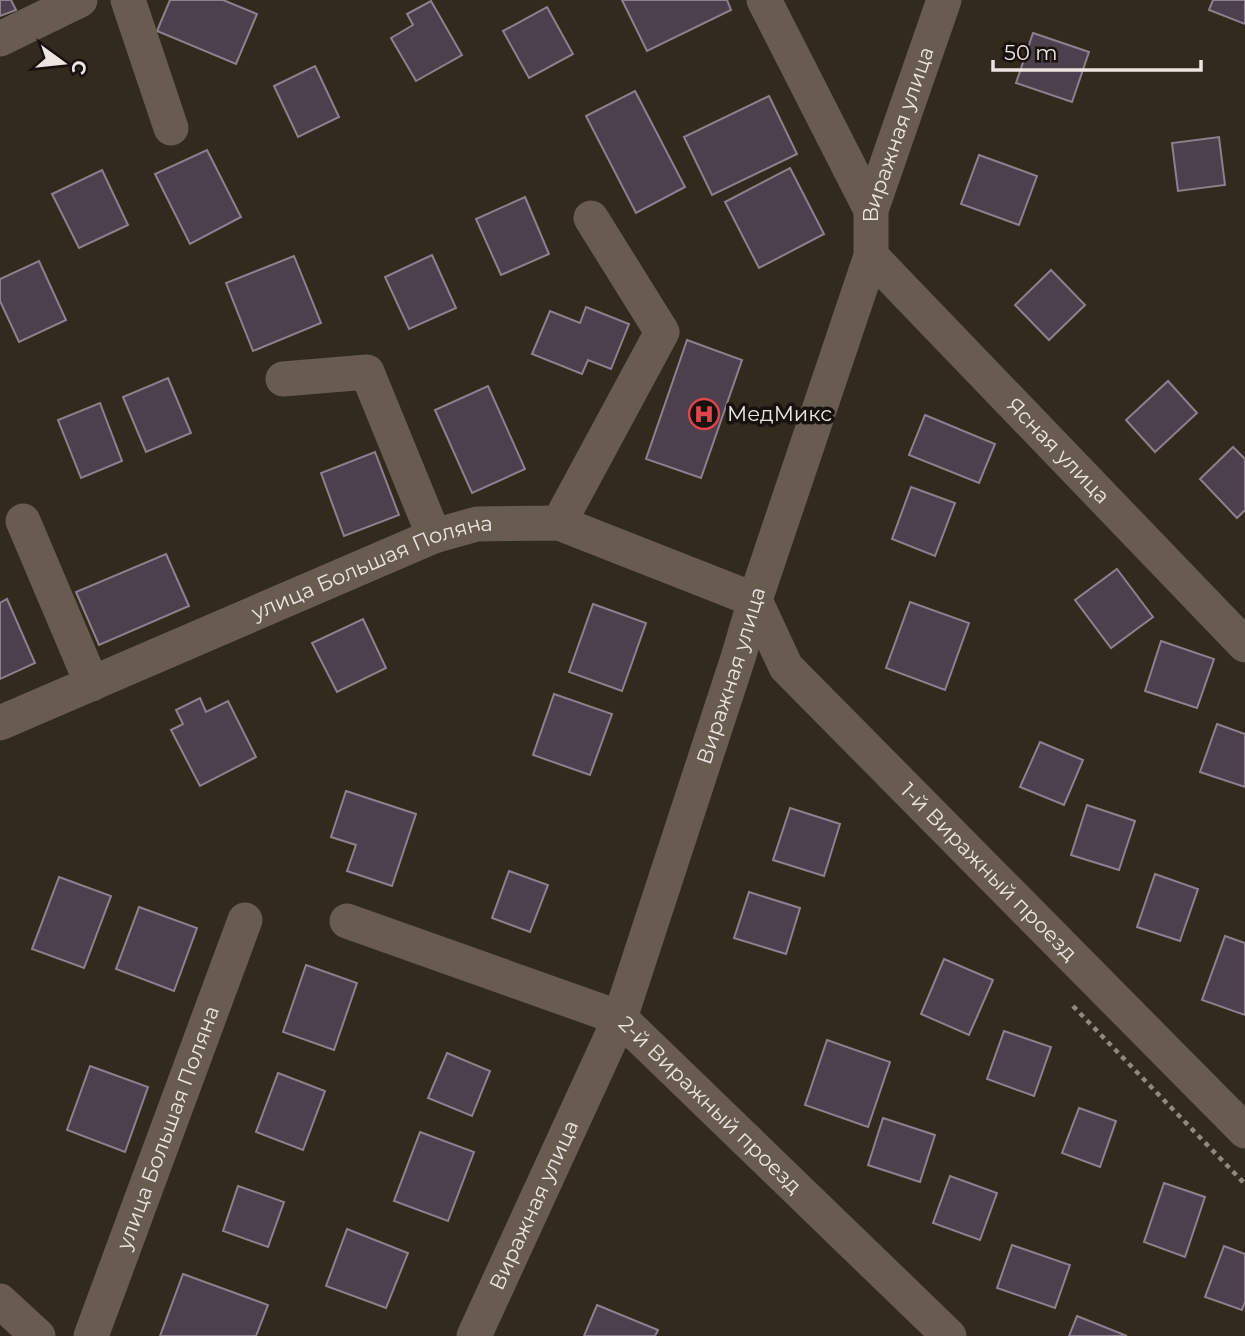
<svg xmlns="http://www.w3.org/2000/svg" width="1245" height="1336" font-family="Montserrat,sans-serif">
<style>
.building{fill:#4b404b;stroke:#8e818d;stroke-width:2}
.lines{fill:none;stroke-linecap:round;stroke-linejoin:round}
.path{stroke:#918981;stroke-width:4.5;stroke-dasharray:5 5;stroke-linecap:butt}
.minor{stroke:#685c51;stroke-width:35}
.labels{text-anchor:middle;stroke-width:7;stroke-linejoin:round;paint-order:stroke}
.street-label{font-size:21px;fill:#ede6e0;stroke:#17120e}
.poi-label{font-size:21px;fill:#ede6e0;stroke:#17120e;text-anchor:start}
</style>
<rect width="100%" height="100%" fill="#32291f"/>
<g class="building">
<path d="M0 0H11L16 10 0 16Z"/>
<path d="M170 0H223L257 14 236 64 157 31Z"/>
<path d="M622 0H727L731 10 647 51Z"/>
<path d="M1213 0H1245V24L1209 10Z"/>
<path d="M431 1 462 55 416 81 391 38 413 25 407 14Z"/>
<path d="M547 7 573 54 529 78 503 31Z"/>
<path d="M1033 33 1089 52 1072 102 1016 83Z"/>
<path d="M315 66 339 117 298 137 274 86Z"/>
<path d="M635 91 685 187 636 213 586 116Z"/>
<path d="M769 96 797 154 712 195 684 137Z"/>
<path d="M1219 137 1225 185 1178 191 1172 143Z"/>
<path d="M207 150 241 217 190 244 155 174Z"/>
<path d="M979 155 1037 176 1019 225 961 204Z"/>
<path d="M790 168 824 234 759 268 725 202Z"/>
<path d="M102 170 128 225 79 248 52 194Z"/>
<path d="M525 197 549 254 501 275 476 219Z"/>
<path d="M432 255 456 308 409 329 385 277Z"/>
<path d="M294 256 321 323 253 351 226 283Z"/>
<path d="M39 261 66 320 19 342 0 301V279Z"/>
<path d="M1051 270 1085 305 1049 340 1015 305Z"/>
<path d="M586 307 629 324 611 369 588 360 582 374 532 354 550 311 580 323Z"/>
<path d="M687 340 742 360 701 478 646 459Z"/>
<path d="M168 378 191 433 146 452 123 397Z"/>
<path d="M1168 381 1197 413 1155 452 1126 420Z"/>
<path d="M488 386 525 469 472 493 435 410Z"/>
<path d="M100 403 122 461 81 478 58 420Z"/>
<path d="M925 415 995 444 979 483 909 455Z"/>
<path d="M1233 447 1245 459V510L1237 518 1200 479Z"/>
<path d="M375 452 399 515 344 536 321 473Z"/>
<path d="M911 487 955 503 935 556 892 539Z"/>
<path d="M166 554 189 606 99 645 76 592Z"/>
<path d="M1117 569 1153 617 1111 648 1075 600Z"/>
<path d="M7 599 35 663 0 679V603Z"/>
<path d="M910 602 969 623 945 690 886 668Z"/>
<path d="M593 604 646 623 622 691 569 672Z"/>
<path d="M363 619 386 668 337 692 312 643Z"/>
<path d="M1161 641 1214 659 1197 708 1145 691Z"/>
<path d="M554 694 612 714 590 775 533 755Z"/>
<path d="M200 698 206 712 228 701 256 757 200 786 171 730 183 724 176 710Z"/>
<path d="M1217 724 1245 734V787L1200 772Z"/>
<path d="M1040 742 1083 760 1064 805 1020 787Z"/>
<path d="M346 791 416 814 392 886 347 871 356 845 331 837Z"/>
<path d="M1087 805 1135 821 1119 870 1071 855Z"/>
<path d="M790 808 840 824 824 876 773 860Z"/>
<path d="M509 871 548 885 530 932 492 918Z"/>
<path d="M1155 874 1198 889 1180 941 1137 927Z"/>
<path d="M59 877 111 896 84 968 32 949Z"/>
<path d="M749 892 800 908 786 954 734 938Z"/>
<path d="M139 907 197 928 174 991 116 969Z"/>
<path d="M1225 936 1245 943V1015L1202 1000Z"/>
<path d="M944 959 993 980 969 1035 921 1014Z"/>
<path d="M306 965 357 983 334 1050 283 1032Z"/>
<path d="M1004 1031 1051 1047 1034 1096 987 1079Z"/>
<path d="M827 1040 890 1062 868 1127 805 1105Z"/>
<path d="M447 1053 490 1071 472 1116 428 1098Z"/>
<path d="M90 1066 148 1087 125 1152 67 1130Z"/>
<path d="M278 1073 325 1091 303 1150 256 1132Z"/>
<path d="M1079 1108 1116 1121 1100 1167 1062 1153Z"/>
<path d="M883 1118 935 1135 920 1182 868 1165Z"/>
<path d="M420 1132 474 1152 448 1221 394 1201Z"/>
<path d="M950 1176 997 1193 980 1240 933 1223Z"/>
<path d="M1164 1183 1205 1197 1185 1257 1144 1242Z"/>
<path d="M238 1186 284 1202 268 1247 223 1231Z"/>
<path d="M347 1229 408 1253 386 1308 326 1286Z"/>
<path d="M1012 1245 1070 1265 1055 1308 997 1288Z"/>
<path d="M1224 1246 1245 1254V1302L1242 1310 1205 1297Z"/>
<path d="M183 1274 268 1305 256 1336H160Z"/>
<path d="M597 1305 658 1330 655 1336H584Z"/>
<path d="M1077 1316 1127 1336H1069Z"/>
</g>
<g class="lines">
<path class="path" d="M1073 1006 1245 1184"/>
<g class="minor">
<path d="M128 0 171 128"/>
<path d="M764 0 871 210"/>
<path d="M0 39 80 0"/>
<path id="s1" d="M871 256 1245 645"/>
<path d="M283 379 367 372 434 536"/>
<path d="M23 521 92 684"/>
<path d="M559 523 662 332 591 218"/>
<path id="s2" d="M0 723 434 536 477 524 559 523 755 600 786 667 1245 1131"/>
<path id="s3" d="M347 921 620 1018 949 1336"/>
<path d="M0 1301 38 1336"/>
<path id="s4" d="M91 1336 245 920"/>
<path id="s5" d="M474 1336 620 1018 738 658 755 600 871 256V210L944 0"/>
</g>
</g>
<defs>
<g id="hospital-ring" transform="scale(1.575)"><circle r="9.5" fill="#17120e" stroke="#e0444e" stroke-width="1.5"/><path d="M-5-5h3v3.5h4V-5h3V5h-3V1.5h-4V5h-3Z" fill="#e0444e"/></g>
</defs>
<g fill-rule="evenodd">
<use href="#hospital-ring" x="704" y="414"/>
</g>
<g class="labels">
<g class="street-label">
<text dy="7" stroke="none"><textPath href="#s5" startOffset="1278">Виражная улица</textPath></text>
<text dy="7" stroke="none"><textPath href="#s1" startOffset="270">Ясная улица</textPath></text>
<text dy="7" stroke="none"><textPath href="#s2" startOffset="404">улица Большая Поляна</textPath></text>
<text dy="7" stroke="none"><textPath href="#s5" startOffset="710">Виражная улица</textPath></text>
<text dy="7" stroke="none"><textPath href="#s2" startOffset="1172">1-й Виражный проезд</textPath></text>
<text dy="7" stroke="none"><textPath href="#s3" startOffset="415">2-й Виражный проезд</textPath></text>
<text dy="7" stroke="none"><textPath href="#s4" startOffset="222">улица Большая Поляна</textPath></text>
<text dy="7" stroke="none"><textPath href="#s5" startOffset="144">Виражная улица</textPath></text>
</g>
<g class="poi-label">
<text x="727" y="421">МедМикс</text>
</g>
</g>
<g transform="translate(63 63) rotate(105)" stroke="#17120e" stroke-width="5" paint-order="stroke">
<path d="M0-5L12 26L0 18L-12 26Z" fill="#ede6e0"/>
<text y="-10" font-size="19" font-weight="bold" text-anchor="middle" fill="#ede6e0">С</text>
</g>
<path d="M993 60v10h208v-10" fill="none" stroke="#ede6e0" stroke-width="3.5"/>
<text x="1004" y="60" font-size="21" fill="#ede6e0" stroke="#17120e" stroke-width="5" paint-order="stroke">50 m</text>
</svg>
